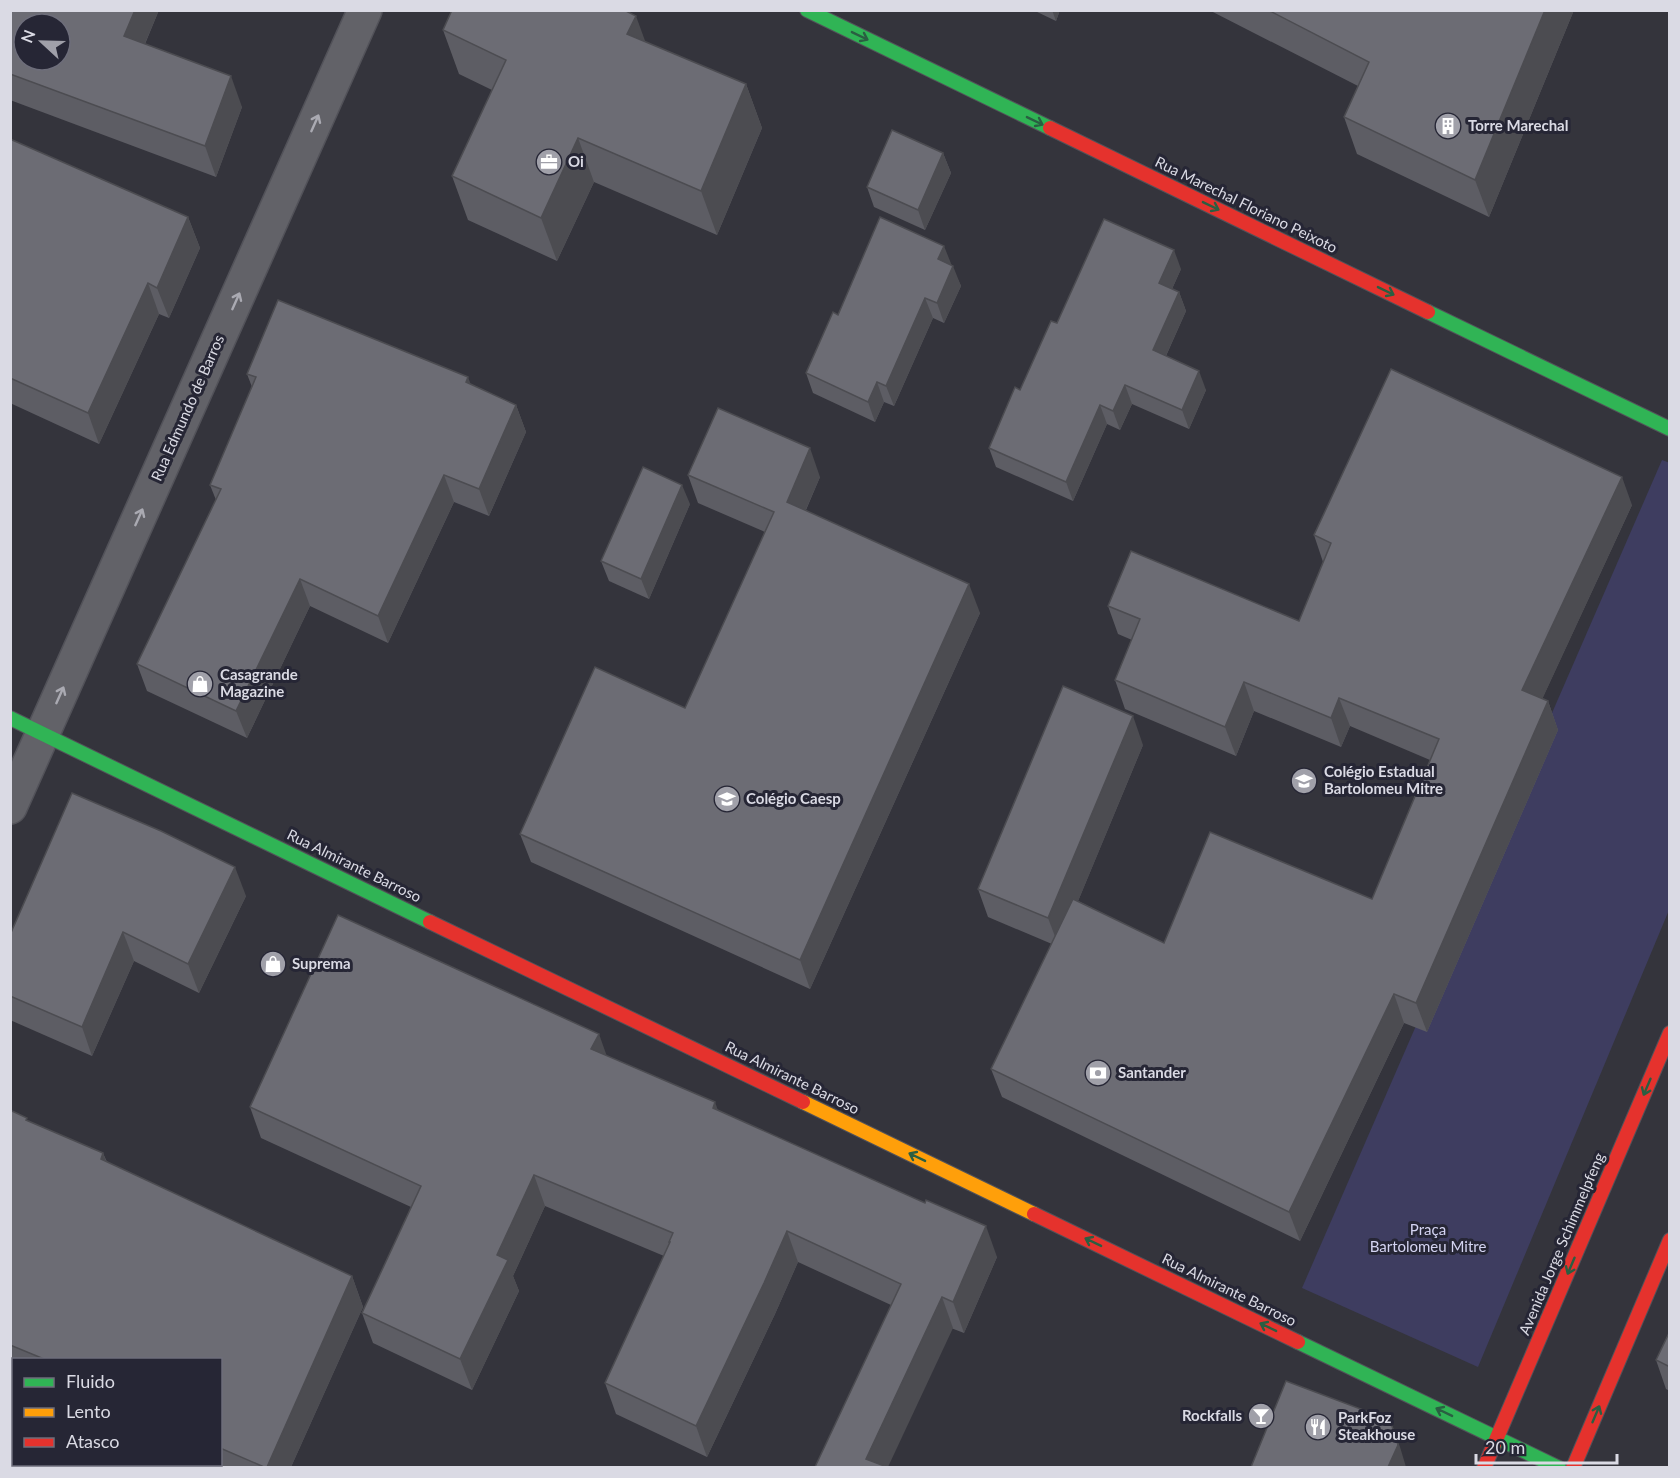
<svg xmlns="http://www.w3.org/2000/svg" width="1680" height="1478" font-family="Lato,sans-serif">
<style>
.green{fill:#3e3d60}
.lines{fill:none;stroke-linecap:round;stroke-linejoin:round}
.street-casing{stroke:#525259;stroke-width:36}
.fast-casing{stroke:#525259;stroke-width:16}
.slow-casing{stroke:#525259;stroke-width:16}
.jam-casing{stroke:#525259;stroke-width:16}
.street{stroke:#626268;stroke-width:33}
.fast{stroke:#30b455;stroke-width:14}
.slow{stroke:#ff9f0a;stroke-width:14}
.jam{stroke:#e5322d;stroke-width:14}
.wall{fill:#5d5d64}
.shaded-wall{fill:#4c4c51}
.building{fill:#6c6c74;stroke:#4c4c51;stroke-width:1.5;fill-rule:evenodd}
.oneway{stroke:#2a5f42}
.oneway2{stroke:#aaaab2}
.labels{text-anchor:middle;stroke-width:6;stroke-linejoin:round;paint-order:stroke}
.poi-label{font-size:15px;font-weight:bold;fill:#dadae4;stroke:#262635;text-anchor:start}
.street-label{font-size:15px;fill:#dadae4;stroke:#262635}
.park-label{font-size:15px;fill:#d4d4f2;stroke:#262635}
</style>
<rect width="100%" height="100%" fill="#34343c"/>
<path class="green" d="M1662 460 1670 463 1669 910 1478 1367 1302 1288Z"/>
<g class="lines">
<g class="street-casing">
<path id="street" d="M10 807 365 10"/>
</g>
<g class="fast-casing">
<g id="fast">
<path d="M807 10 1050 128"/>
<path d="M1428 312 1670 429"/>
<path d="M10 718 430 922"/>
<path d="M1298 1342 1559 1468"/>
</g>
</g>
<g class="slow-casing">
<path id="slow" d="M803 1102 1034 1214"/>
</g>
<g class="jam-casing">
<g id="jam">
<path d="M1050 128 1428 312"/>
<path d="M430 922 803 1102"/>
<path d="M1034 1214 1298 1342"/>
<path d="M1484 1468 1670 1033"/>
<path d="M1573 1468 1670 1240"/>
</g>
</g>
<use href="#street" class="street"/>
<use href="#fast" class="fast"/>
<use href="#slow" class="slow"/>
<use href="#jam" class="jam"/>
</g>
<g class="wall">
<path d="M10 10H159L145 44 242 107 216 177 10 100Z"/>
<path d="M1033 10H1060L1056 21Z"/>
<path d="M1209 10H1574L1489 217 1357 154 1344 117 1358 86Z"/>
<path d="M443 30 645 42 746 84 762 128 717 235 594 182 557 261 468 220 452 176 492 90 459 74Z"/>
<path d="M10 139 188 217 200 248 169 318 159 314 99 444 10 403Z"/>
<path d="M943 153 951 173 925 230 874 207 867 187Z"/>
<path d="M951 265 961 286 944 323 933 318 894 406 884 402 875 422 813 393 806 373 838 315Z"/>
<path d="M1181 269 1172 289 1179 292 1186 311 1166 356 1206 390 1189 429 1132 404 1120 430 1107 424 1073 501 996 467 989 448 1057 323Z"/>
<path d="M247 374 471 384 516 405 526 432 489 516 454 502 388 643 310 606 247 738 147 691 137 664 216 500 210 485 252 387Z"/>
<path d="M688 475 820 477 806 510 980 613 810 989 531 862 520 834 685 708 765 532 698 503Z"/>
<path d="M690 504 649 599 609 581 601 561Z"/>
<path d="M1632 505 1542 699 1548 701 1558 730 1427 1032 1404 1023 1300 1241 1002 1097 991 1069 1052 944 988 917 978 889 1143 745 1078 901 1164 943 1372 899 1430 760 1350 726 1341 747 1254 711 1236 756 1125 709 1115 680 1132 640 1118 634 1108 606 1299 621 1323 562 1314 535Z"/>
<path d="M246 896 199 993 134 961 92 1056 10 1020V935Z"/>
<path d="M607 1056 718 1110 997 1257 964 1333 891 1305 798 1262 775 1314 707 1457 616 1414 605 1383 664 1256 545 1206 513 1276 519 1291 472 1390 373 1343 362 1313 411 1207 261 1138 250 1107Z"/>
<path d="M10 1110 28 1122 103 1153 107 1162 352 1276 363 1307 291 1467H207L201 1464H220V1359H14V1372L10 1371Z"/>
<path d="M1670 1331V1391L1666 1389 1656 1360Z"/>
</g>
<g class="shaded-wall">
<path d="M135 10H159L135 67 124 36Z"/>
<path d="M1052 10H1060L1056 21Z"/>
<path d="M1545 10H1574L1489 217 1475 180Z"/>
<path d="M636 16 652 60 627 34Z"/>
<path d="M231 76 242 107 216 177 205 146Z"/>
<path d="M746 84 762 128 717 235 701 191Z"/>
<path d="M578 138 594 182 557 261 541 218Z"/>
<path d="M943 153 951 173 925 230 918 210Z"/>
<path d="M188 217 200 248 169 318 157 288Z"/>
<path d="M944 246 952 266 938 259Z"/>
<path d="M1174 250 1181 269 1166 302 1159 283Z"/>
<path d="M953 266 961 286 944 323 937 303Z"/>
<path d="M148 283 159 314 99 444 88 413Z"/>
<path d="M1179 292 1186 311 1160 369 1153 350Z"/>
<path d="M925 298 933 318 894 406 886 386Z"/>
<path d="M1199 371 1206 390 1189 429 1182 410Z"/>
<path d="M468 377 478 404 466 382Z"/>
<path d="M877 382 884 402 875 422 868 402Z"/>
<path d="M1125 385 1132 404 1120 430 1113 411Z"/>
<path d="M516 405 526 432 489 516 479 489Z"/>
<path d="M1100 405 1107 424 1073 501 1066 482Z"/>
<path d="M810 448 820 477 797 530 787 502Z"/>
<path d="M444 475 454 502 388 643 378 616Z"/>
<path d="M1622 477 1632 505 1533 719 1522 690Z"/>
<path d="M682 485 690 504 649 599 641 579Z"/>
<path d="M300 579 310 606 247 738 236 711Z"/>
<path d="M969 584 980 613 810 989 800 960Z"/>
<path d="M1244 682 1254 711 1236 756 1225 727Z"/>
<path d="M1339 698 1350 726 1341 747 1331 718Z"/>
<path d="M1548 701 1558 730 1427 1032 1416 1003Z"/>
<path d="M1133 716 1143 745 1059 947 1048 918Z"/>
<path d="M235 867 246 896 199 993 188 964Z"/>
<path d="M123 932 134 961 92 1056 82 1027Z"/>
<path d="M1394 994 1404 1023 1300 1241 1289 1212Z"/>
<path d="M599 1034 610 1065 591 1049Z"/>
<path d="M715 1102 726 1133 713 1108Z"/>
<path d="M103 1153 114 1183 101 1159Z"/>
<path d="M534 1175 545 1206 513 1276 519 1291 472 1390 460 1359 497 1255Z"/>
<path d="M986 1226 997 1257 964 1333 953 1302Z"/>
<path d="M787 1231 798 1262 775 1314 707 1457 696 1426Z"/>
<path d="M352 1276 363 1307 291 1467H267Z"/>
<path d="M942 1297 953 1328 888 1467H869L866 1459Z"/>
<path d="M1390 1420 1400 1447 1406 1467H1388Z"/>
</g>
<g class="building">
<path d="M10 10H135L124 36 231 76 205 146 10 74ZM24 24H60V60H24Z"/>
<path d="M452 10H624L636 16 627 34 746 84 701 191 578 138 541 218 452 176 506 60 443 30Z"/>
<path d="M1268 10H1545L1475 180 1344 117 1369 62Z"/>
<path d="M892 130 943 153 918 210 867 187Z"/>
<path d="M10 139 188 217 157 288 148 283 88 413 10 378Z"/>
<path d="M880 217 944 246 938 259 953 266 937 303 925 298 886 386 877 382 868 402 806 373 833 312 838 315Z"/>
<path d="M1104 219 1174 250 1159 283 1179 292 1153 350 1199 371 1182 410 1125 385 1113 411 1100 405 1066 482 989 448 1015 387 1020 390 1051 321 1057 323Z"/>
<path d="M278 300 468 377 466 382 516 405 479 489 444 475 378 616 300 579 236 711 137 664 221 489 210 485 256 377 247 374Z"/>
<path d="M1391 369 1622 477 1522 690 1548 701 1416 1003 1394 994 1289 1212 991 1069 1073 899 1164 943 1210 832 1372 899 1439 739 1339 698 1331 718 1244 682 1225 727 1115 680 1140 619 1108 606 1131 551 1299 621 1331 543 1314 535Z"/>
<path d="M718 408 810 448 787 502 969 584 800 960 520 834 595 667 685 708 774 512 688 475Z"/>
<path d="M643 467 682 485 641 579 601 561Z"/>
<path d="M1063 686 1133 716 1048 918 978 889Z"/>
<path d="M72 793 161 831 235 867 188 964 123 932 82 1027 10 996V935Z"/>
<path d="M338 915 599 1034 591 1049 715 1102 713 1108 925 1203 926 1200 986 1226 953 1302 942 1297 866 1459 887 1467H815L901 1284 787 1231 764 1283 696 1426 605 1383 670 1242H669L673 1233 534 1175 497 1255 508 1260 460 1359 362 1313 421 1186 250 1107Z"/>
<path d="M10 1110 27 1118 26 1120 103 1153 101 1159 352 1276 267 1467H264L220 1448V1359H44L10 1345Z"/>
<path d="M1670 1331V1367L1656 1360Z"/>
<path d="M1286 1381 1390 1420 1398 1445 1388 1467H1251Z"/>
<path d="M10 1462 16 1465 15 1467H10Z"/>
</g>
<defs><path id="oneway-shaft" d="M-6 0H5M1.5-3L5.5 0L1.5 3" fill="none" stroke-width="1.6" stroke-linecap="round" stroke-linejoin="round" transform="scale(1.5)"/></defs>
<g class="oneway">
<use href="#oneway-shaft" transform="translate(860 36) rotate(26)"/>
<use href="#oneway-shaft" transform="translate(1035 121) rotate(26)"/>
<use href="#oneway-shaft" transform="translate(1211 206) rotate(26)"/>
<use href="#oneway-shaft" transform="translate(1386 291) rotate(26)"/>
<use href="#oneway-shaft" transform="translate(1647 1087) rotate(113)"/>
<use href="#oneway-shaft" transform="translate(917 1157) rotate(-154)"/>
<use href="#oneway-shaft" transform="translate(1093 1242) rotate(-154)"/>
<use href="#oneway-shaft" transform="translate(1571 1266) rotate(113)"/>
<use href="#oneway-shaft" transform="translate(1268 1327) rotate(-154)"/>
<use href="#oneway-shaft" transform="translate(1444 1412) rotate(-154)"/>
<use href="#oneway-shaft" transform="translate(1596 1414) rotate(-67)"/>
</g>
<g class="oneway2">
<use href="#oneway-shaft" transform="translate(315 123) rotate(-66)"/>
<use href="#oneway-shaft" transform="translate(236 301) rotate(-66)"/>
<use href="#oneway-shaft" transform="translate(139 517) rotate(-66)"/>
<use href="#oneway-shaft" transform="translate(60 695) rotate(-66)"/>
</g>
<defs>
<g id="building-disc" transform="scale(1.35)"><circle r="9.5" fill="#a0a0a9" stroke="#262635"/><path d="M-4-6H4V6H1V3H-1V6H-4ZM-2.5-4.3h1.7v1.8h-1.7ZM.8-4.3h1.7v1.8H.8ZM-2.5-1h1.7V.8h-1.7ZM.8-1h1.7V.8H.8Z" fill="#fff"/></g>
<g id="office-disc" transform="scale(1.35)"><circle r="9.5" fill="#a0a0a9" stroke="#262635"/><path d="M-6-3h4V-5.5h4V-3h4V5H-6ZM-1-4.5V-3h2v-1.5ZM-6 0V1H6V0Z" fill="#fff"/></g>
<g id="shop-disc" transform="scale(1.35)"><circle r="9.5" fill="#a0a0a9" stroke="#262635"/><path d="M-5-2.5h2.3a2.7 3.5 0 0 1 5.4 0H5L5.5 6h-11ZM-1.5-2.5h3a1.5 2.3 0 0 0-3 0Z" fill="#fff"/></g>
<g id="school-disc" transform="scale(1.35)"><circle r="9.5" fill="#a0a0a9" stroke="#262635"/><path d="M0-5L7-2L0 1L-7-2ZM-4 1L0 2.5L4 1V4Q0 6-4 4Z" fill="#fff"/></g>
<g id="bank-disc" transform="scale(1.35)"><circle r="9.5" fill="#a0a0a9" stroke="#262635"/><path d="M-6-4H6V4H-6ZM0-2.3a2.3 2.3 0 1 0 0 4.6a2.3 2.3 0 1 0 0-4.6Z" fill="#fff"/></g>
<g id="bar-disc" transform="scale(1.35)"><circle r="9.5" fill="#a0a0a9" stroke="#262635"/><path d="M-6-5H6L.8 .8V4.5H3.5V6h-7V4.5H-.8V.8Z" fill="#fff"/></g>
<g id="restaurant-disc" transform="scale(1.35)"><circle r="9.5" fill="#a0a0a9" stroke="#262635"/><path d="M-5-6h1v4h1v-4h1v4h1v-4h1v5L-1.5 .5V6h-2V.5L-5-1ZM5-6V6H3V1.5H1.5Q1.5-4 5-6Z" fill="#fff"/></g>
</defs>
<g fill-rule="evenodd">
<use href="#building-disc" x="1448" y="126"/>
<use href="#office-disc" x="549" y="162"/>
<use href="#shop-disc" x="200" y="684"/>
<use href="#school-disc" x="1304" y="781"/>
<use href="#school-disc" x="727" y="799"/>
<use href="#shop-disc" x="273" y="964"/>
<use href="#bank-disc" x="1098" y="1073"/>
<use href="#bar-disc" x="1261" y="1416"/>
<use href="#restaurant-disc" x="1318" y="1427"/>
</g>
<g class="labels">
<g class="poi-label">
<text x="1468" y="131">Torre Marechal</text>
<text x="568" y="167">Oi</text>
<text x="220" y="680">Casagrande<tspan x="220" dy="17">Magazine</tspan></text>
<text x="1324" y="777">Colégio Estadual<tspan x="1324" dy="17">Bartolomeu Mitre</tspan></text>
<text x="746" y="804">Colégio Caesp</text>
<text x="292" y="969">Suprema</text>
<text x="1118" y="1078">Santander</text>
<text x="1242" y="1421" text-anchor="end">Rockfalls</text>
<text x="1338" y="1423">ParkFoz<tspan x="1338" dy="17">Steakhouse</tspan></text>
</g>
<g class="street-label">
<text transform="translate(1246 205) rotate(26)" y="5">Rua Marechal Floriano Peixoto</text>
<text transform="translate(188 408) rotate(-66)" y="5">Rua Edmundo de Barros</text>
<text transform="translate(354 866) rotate(26)" y="5">Rua Almirante Barroso</text>
<text transform="translate(792 1078) rotate(26)" y="5">Rua Almirante Barroso</text>
<text transform="translate(1562 1244) rotate(-67)" y="5">Avenida Jorge Schimmelpfeng</text>
<text transform="translate(1229 1290) rotate(26)" y="5">Rua Almirante Barroso</text>
</g>
<g class="park-label">
<text x="1428" y="1235">Praça<tspan x="1428" dy="17">Bartolomeu Mitre</tspan></text>
</g>
</g>
<rect width="1680" height="1478" fill="none" stroke="#dadae4" stroke-width="24"/>
<rect x="12" y="1358" width="210" height="108" fill="#262635" stroke="#6e6e7b" stroke-width="1.5"/>
<rect x="24" y="1378" width="30" height="9" fill="#30b455" stroke="#6e6e7b" stroke-width="1.5"/>
<text x="66" y="1388" font-size="18" fill="#dadae4">Fluido</text>
<rect x="24" y="1408" width="30" height="9" fill="#ff9f0a" stroke="#6e6e7b" stroke-width="1.5"/>
<text x="66" y="1418" font-size="18" fill="#dadae4">Lento</text>
<rect x="24" y="1438" width="30" height="9" fill="#e5322d" stroke="#6e6e7b" stroke-width="1.5"/>
<text x="66" y="1448" font-size="18" fill="#dadae4">Atasco</text>
<g transform="translate(42 42) rotate(292)"><circle r="28" fill="#262635" stroke="#6e6e7b" stroke-width="1.5"/>
<path d="M0-4.5L10 22L0 15L-10 22Z" fill="#a0a0a9"/>
<text y="-9" font-size="16" font-weight="bold" text-anchor="middle" fill="#dadae4">N</text>
</g>
<path d="M1476 1454v9h141v-9" fill="none" stroke="#dadae4" stroke-width="3"/>
<text x="1485" y="1454" font-size="18" fill="#dadae4" stroke="#262635" stroke-width="4.5" paint-order="stroke">20 m</text>
</svg>
